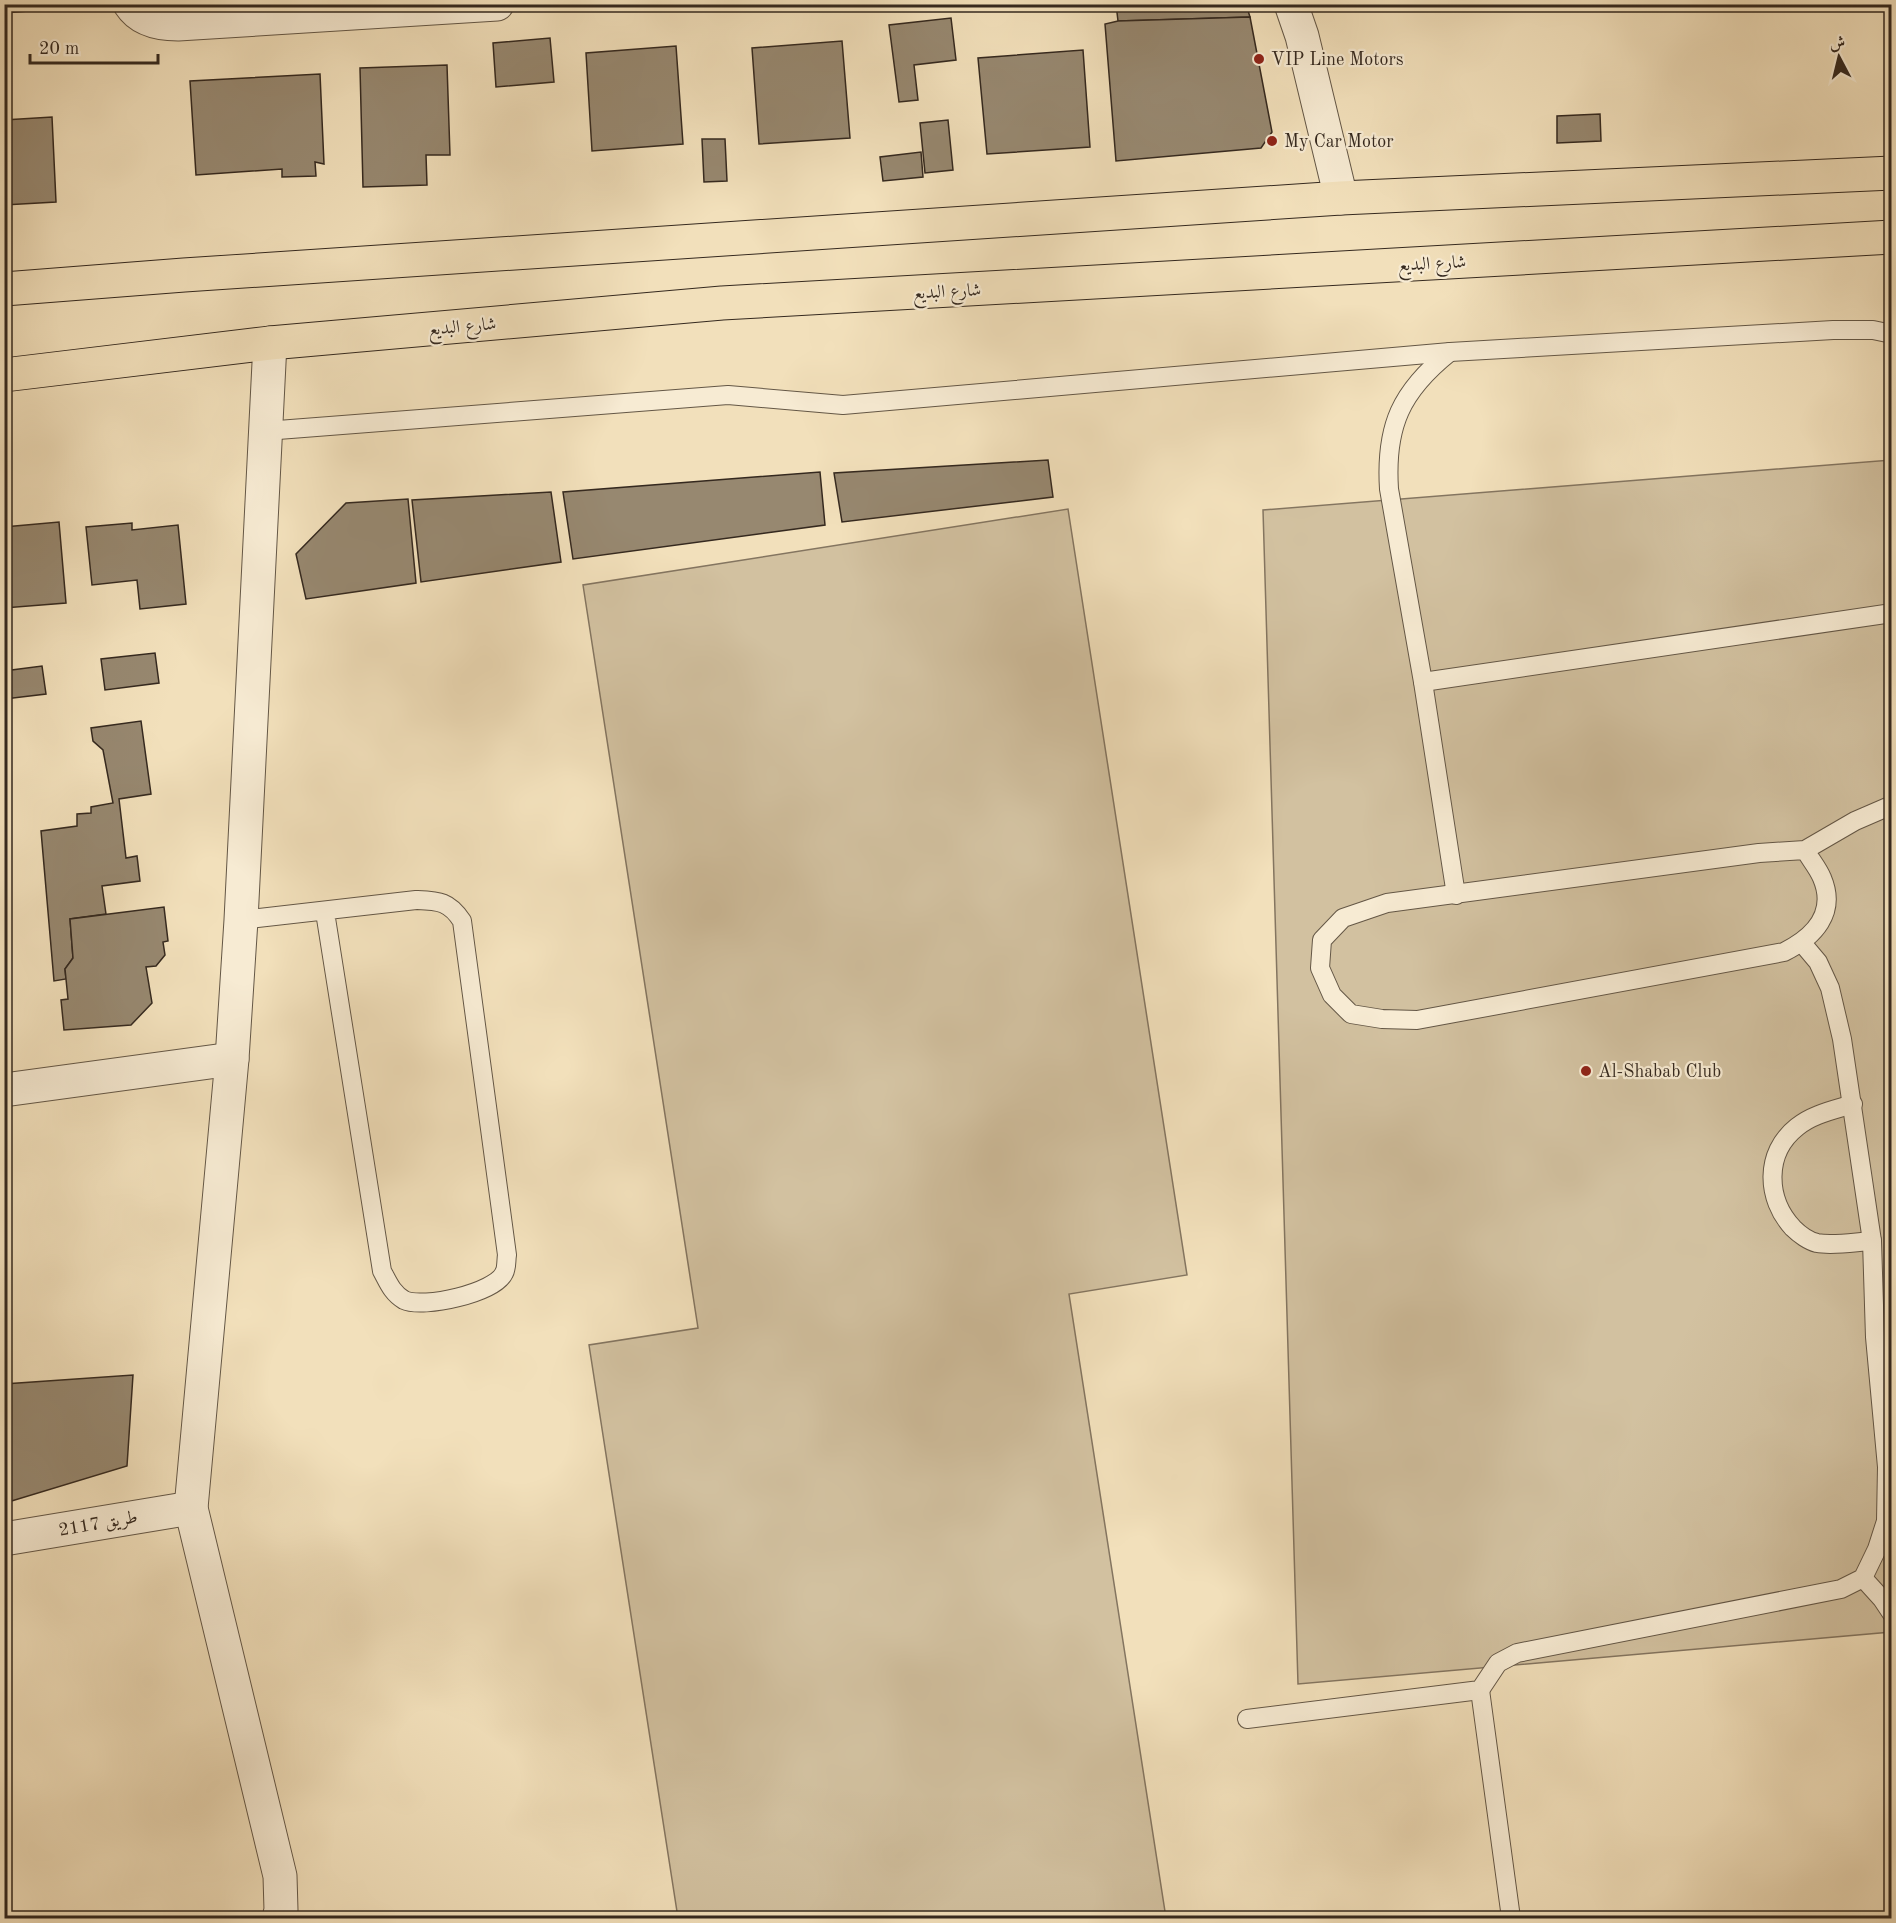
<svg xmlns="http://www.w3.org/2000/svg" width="1896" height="1923" font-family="'Old Standard TT',Amiri,serif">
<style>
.garden{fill:#d2c1a0;stroke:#847560;stroke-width:1.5}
.building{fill:#978870;stroke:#35291f;stroke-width:1.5}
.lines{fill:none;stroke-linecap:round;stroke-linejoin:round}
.lane-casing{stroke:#645746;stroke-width:20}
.street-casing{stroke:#645746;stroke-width:35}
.primary-casing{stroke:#35291f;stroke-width:35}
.lane{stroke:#f7ebd3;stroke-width:18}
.street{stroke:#f7ebd3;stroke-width:33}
.primary{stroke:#f2e0bb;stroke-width:33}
.poi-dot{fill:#8f2418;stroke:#f7ebd3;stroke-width:2}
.labels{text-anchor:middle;stroke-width:4.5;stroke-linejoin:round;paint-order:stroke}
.poi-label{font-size:18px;fill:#35291f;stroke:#f7ebd3;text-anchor:start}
.street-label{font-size:18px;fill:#35291f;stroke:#f7ebd3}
</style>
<rect width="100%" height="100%" fill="#f2e0bb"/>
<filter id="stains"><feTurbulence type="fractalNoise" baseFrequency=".00333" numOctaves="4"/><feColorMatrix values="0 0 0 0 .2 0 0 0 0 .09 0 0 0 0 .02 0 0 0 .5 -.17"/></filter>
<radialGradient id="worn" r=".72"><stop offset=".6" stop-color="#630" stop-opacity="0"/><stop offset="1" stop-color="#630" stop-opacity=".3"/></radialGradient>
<g class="garden">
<path d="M1891 460V1632L1298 1684 1263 510Z"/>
<path d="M1068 509 1187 1275 1069 1294 1166 1918H678L589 1345 698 1328 583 585Z"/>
</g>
<g class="building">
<path d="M4 4H28V11L4 13Z"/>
<path d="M1116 4H1246L1250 17 1118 21Z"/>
<path d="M1250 17 1272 132 1261 148 1116 161 1105 24 1118 21Z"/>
<path d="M951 18 956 60 914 65 918 100 899 102 889 25Z"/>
<path d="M550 38 554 82 496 87 493 43Z"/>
<path d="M842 41 850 138 759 144 752 48Z"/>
<path d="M676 46 683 144 592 151 586 53Z"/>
<path d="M1083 50 1090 147 987 154 978 58Z"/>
<path d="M447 65 450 155H426L427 185 363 187 360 68Z"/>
<path d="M320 74 324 164 315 162 316 176 282 177V169L196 175 190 81Z"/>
<path d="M1600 114 1601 141 1557 143V116Z"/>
<path d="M52 117 56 202 4 205V120Z"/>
<path d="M948 120 953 170 925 173 920 123Z"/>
<path d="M702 139H725L727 181 704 182Z"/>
<path d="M921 152 923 177 883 181 880 157Z"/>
<path d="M1048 460 1053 497 842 522 834 473Z"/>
<path d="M820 472 825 525 573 559 563 492Z"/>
<path d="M551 492 561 562 421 582 412 500Z"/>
<path d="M408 499 416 583 306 599 296 554 346 503Z"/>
<path d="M59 522 66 603 4 608V527Z"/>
<path d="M132 523V530L178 525 186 604 140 609 137 580 92 585 86 527Z"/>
<path d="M155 653 159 683 105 690 101 659Z"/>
<path d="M42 666 46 694 5 699 4 671Z"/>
<path d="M141 721 151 794 119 799 126 858 137 856 140 881 102 886 106 914 70 919 73 958 65 969 66 979 54 981 41 831 77 826V814L91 813V807L113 803 103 750 93 741 91 728Z"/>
<path d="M164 907 168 941 163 942 165 955 156 966 146 967 152 1003 131 1025 64 1030 61 1000 68 999 65 969 73 958 70 919Z"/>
<path d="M133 1375 127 1466 5 1503 4 1384Z"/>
</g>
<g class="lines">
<g class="lane-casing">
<g id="lane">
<path d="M1450 352C1401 391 1385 426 1389 489L1423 682 1456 895"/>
<path d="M265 431 728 395 843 405 1450 352 1833 330H1873L1892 334"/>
<path d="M1423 682 1892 613"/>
<path d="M1805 850C1810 859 1818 868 1822 878 1837 913 1814 937 1784 952L1417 1020 1382 1019 1351 1014 1332 995 1320 968 1322 940 1343 918 1387 903 1759 853 1805 850 1855 821 1892 805"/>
<path d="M241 920 416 900C439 901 449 901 462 921L507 1255C506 1260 507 1268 504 1273 495 1293 423 1309 404 1300 392 1293 388 1282 382 1271L325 912"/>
<path d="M1853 1104C1834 1110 1813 1114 1797 1127 1764 1153 1766 1199 1793 1228 1799 1234 1809 1241 1817 1243 1833 1246 1855 1242 1872 1241"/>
<path d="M1863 1578 1882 1599 1892 1614"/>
<path d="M1480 1690 1511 1918"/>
<path d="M1247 1719 1480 1690 1498 1663 1517 1653 1841 1589 1863 1578 1877 1549 1886 1521 1887 1467 1875 1337 1872 1241 1842 1039 1830 988 1818 962 1802 943"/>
</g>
</g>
<g class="street-casing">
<g id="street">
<path d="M130 4C141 21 160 24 178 24L497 4"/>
<path d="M1291 4 1302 36 1341 198"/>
<path d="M270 343 241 920 232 1059 191 1508 280 1876 281 1910 279 1918"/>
<path d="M4 1090 232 1059"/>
<path d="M4 1539 191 1508"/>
</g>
</g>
<g class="primary-casing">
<g id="primary">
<path d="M4 289 184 275 1341 198 1892 173"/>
<path d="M4 375 270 343 722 303 1892 237"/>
</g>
</g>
<use href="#lane" class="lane"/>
<use href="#street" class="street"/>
<use href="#primary" class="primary"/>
</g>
<g class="poi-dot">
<circle cx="1259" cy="59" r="6"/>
<circle cx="1272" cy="141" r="6"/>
<circle cx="1586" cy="1071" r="6"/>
</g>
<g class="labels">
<g class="poi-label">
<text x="1271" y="65">VIP Line Motors</text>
<text x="1284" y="147">My Car Motor</text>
<text x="1598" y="1077">Al-Shabab Club</text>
</g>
<g class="street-label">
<text transform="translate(1432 263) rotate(-3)" y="6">شارع البديع</text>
<text transform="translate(947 291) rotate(-3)" y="6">شارع البديع</text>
<text transform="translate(462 326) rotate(-5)" y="6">شارع البديع</text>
<text transform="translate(98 1523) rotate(-10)" y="6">طريق 2117</text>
</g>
</g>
<rect width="1896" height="1923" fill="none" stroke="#f2e0bb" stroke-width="24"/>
<rect x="6" y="6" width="1884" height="1911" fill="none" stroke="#35291f" stroke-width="3"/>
<rect x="12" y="12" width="1872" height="1899" fill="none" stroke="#35291f" stroke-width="1.5"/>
<g transform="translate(1839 57) rotate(353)" stroke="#f7ebd3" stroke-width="4.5" paint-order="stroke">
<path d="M0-4.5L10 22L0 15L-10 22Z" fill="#35291f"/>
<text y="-9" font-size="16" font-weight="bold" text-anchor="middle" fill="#35291f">ش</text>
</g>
<path d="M30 54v9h128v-9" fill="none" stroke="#35291f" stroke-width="3"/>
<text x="39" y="54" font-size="18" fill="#35291f" stroke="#f7ebd3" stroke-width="4.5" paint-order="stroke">20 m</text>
<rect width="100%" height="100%" filter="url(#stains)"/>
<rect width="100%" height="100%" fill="url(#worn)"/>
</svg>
